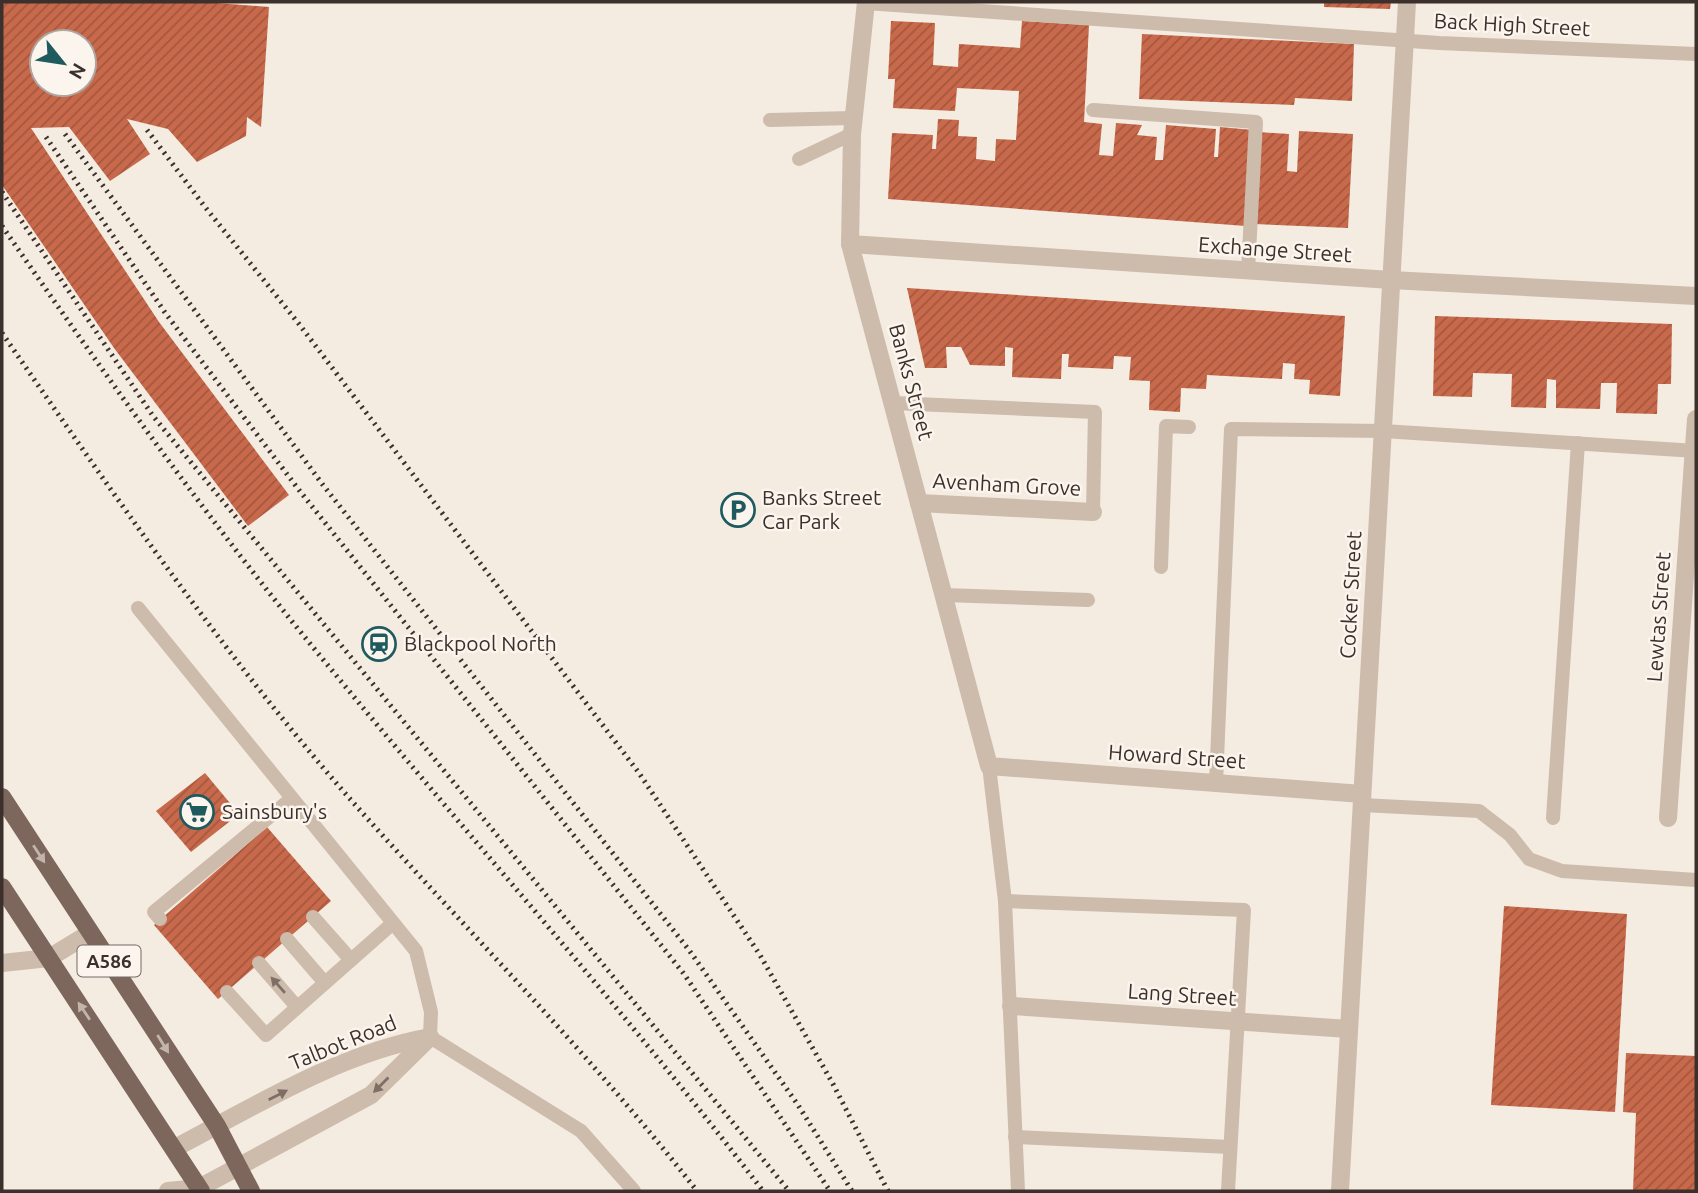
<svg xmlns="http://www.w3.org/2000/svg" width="1698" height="1193" font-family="Ubuntu,sans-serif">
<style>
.building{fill:url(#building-hatch);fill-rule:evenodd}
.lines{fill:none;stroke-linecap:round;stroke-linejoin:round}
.service{stroke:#cdbbac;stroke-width:14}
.minor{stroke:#cdbbac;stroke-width:18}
.primary{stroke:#7d675c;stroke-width:18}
.rail{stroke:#3b302b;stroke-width:5;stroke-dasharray:2 5;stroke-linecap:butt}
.oneway{fill:#c2b5ac}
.oneway2{fill:#7d6f65}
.labels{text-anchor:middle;stroke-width:5;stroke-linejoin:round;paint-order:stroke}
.shield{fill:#fbf5ee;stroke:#756b66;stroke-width:2}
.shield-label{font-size:19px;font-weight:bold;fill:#3b302b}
.street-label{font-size:21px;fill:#3b302b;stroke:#fbf5ee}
.poi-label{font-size:21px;fill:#3b302b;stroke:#fbf5ee;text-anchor:start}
</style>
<defs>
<pattern id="building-hatch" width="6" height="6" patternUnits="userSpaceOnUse" patternTransform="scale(1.75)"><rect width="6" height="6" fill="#c8694b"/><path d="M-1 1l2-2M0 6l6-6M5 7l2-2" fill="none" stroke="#a4573f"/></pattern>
</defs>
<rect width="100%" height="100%" fill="#f4ebe1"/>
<g class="building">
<path d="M2 2H203L269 7 261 127 247 117 246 136 197 162 168 129 127 119 150 154 110 181 69 127 31 128 159 322 289 495 248 526 114 348 2 185ZM42 42H84V84H42Z"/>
<path d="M1324 2H1391L1390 9 1324 7Z"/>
<path d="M891 21 935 23 933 65 958 67 959 44 1020 48 1022 21 1089 25 1084 122 1102 124 1099 155 1113 156 1116 123 1142 125 1137 135 1157 137 1155 160H1163L1166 125 1216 129 1214 157H1218L1220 127 1253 130 1246 226 888 199 892 133 933 135 932 149H936L938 119 959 120 958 136 977 137 976 159 995 161 996 139 1016 140 1019 91 957 88 955 111 893 108 895 79H888Z"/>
<path d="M1142 34 1354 44 1352 101 1295 98 1294 105 1139 99Z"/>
<path d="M1299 131 1353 134 1348 228 1254 224 1258 132 1289 134 1287 171 1297 172Z"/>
<path d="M907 288 1345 316 1340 396 1309 394 1310 380 1294 379 1295 364 1283 363 1282 379 1207 375 1206 389 1181 388 1180 412 1149 410 1150 381 1129 380 1131 357 1114 356 1113 369 1068 367 1069 354H1062L1061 379 1012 377 1013 348 1005 347V366L970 365 961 347H946L947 368H925Z"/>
<path d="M1435 316 1672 324 1671 384H1658L1657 414 1616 413 1617 383H1601L1600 409 1556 408V380L1547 379 1546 408 1511 407 1512 374 1473 373 1472 397 1433 396Z"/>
<path d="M205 773 239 814 191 852 156 811Z"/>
<path d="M267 827 331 901 218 999 154 925Z"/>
<path d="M1504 906 1627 914 1615 1112 1491 1105Z"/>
<path d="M1626 1053 1696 1056V1191H1633L1636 1113 1623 1112Z"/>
</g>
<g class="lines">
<g class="service">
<path d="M866 3 1439 43 1696 54"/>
<path d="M1093 110 1256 122 1248 271"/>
<path d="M770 120 853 118"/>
<path d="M799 159 852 134"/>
<path d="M893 403 1095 412 1093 512"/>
<path d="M1161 567 1166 426 1189 427"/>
<path d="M944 595 1088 600"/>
<path d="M138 608 416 951 431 1012 430 1037 581 1131 634 1191"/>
<path d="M989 766 1005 901 1018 1191"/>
<path d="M1216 783 1231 429 1383 431 1696 451"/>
<path d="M1362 805 1479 811 1510 835 1529 859 1562 871 1696 880"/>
<path d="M1553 818 1578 443"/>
<path d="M1005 901 1244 910 1228 1191"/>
<path d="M313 917 351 960"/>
<path d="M160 919 154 912 291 799"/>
<path d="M287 939 325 983"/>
<path d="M259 963 297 1007"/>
<path d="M227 992 266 1035 393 923"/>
<path d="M1015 1137 1230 1147"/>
</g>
<g class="minor">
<path d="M866 2 852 134 850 244 989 766 1362 794"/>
<path d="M850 244 1391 280 1696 296"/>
<path d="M919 503 1093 512"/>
<path d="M1668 818 1696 419"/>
<path d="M2 963 49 958 90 933"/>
<path d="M1011 1006 1349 1029"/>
<path d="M175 1148C255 1106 340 1053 430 1037"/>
<path d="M168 1191 199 1188 371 1095 430 1037"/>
<path d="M1340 1191 1407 2"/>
</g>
<g class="primary">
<path d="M2 797 217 1126 251 1191"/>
<path d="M2 887 201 1191"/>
</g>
<g class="rail">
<path d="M147 130 205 207 299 324 639 773 760 955 833 1084 888 1191"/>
<path d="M65 134 323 485 689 950 798 1105 852 1191"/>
<path d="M46 137 166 314 299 490 684 974 830 1191"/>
<path d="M2 192 153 416 789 1191"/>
<path d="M2 226C105 375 210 523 326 663 471 840 624 1009 763 1191"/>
<path d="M2 333C114 495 227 660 358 808 472 936 592 1056 697 1191"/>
</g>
</g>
<defs><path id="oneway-solid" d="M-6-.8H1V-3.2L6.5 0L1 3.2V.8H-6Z" transform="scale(1.75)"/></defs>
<g class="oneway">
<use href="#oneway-solid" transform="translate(39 854) rotate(57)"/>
<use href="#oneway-solid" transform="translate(84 1011) rotate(-124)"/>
<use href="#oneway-solid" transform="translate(163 1044) rotate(58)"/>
</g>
<g class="oneway2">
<use href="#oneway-solid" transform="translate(278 985) rotate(-131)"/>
<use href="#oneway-solid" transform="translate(381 1085) rotate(135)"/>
<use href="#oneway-solid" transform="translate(278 1095) rotate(-27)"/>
</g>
<defs>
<g id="parking-ring" transform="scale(1.75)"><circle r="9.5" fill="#fbf5ee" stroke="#1f5a5e" stroke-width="1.5"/><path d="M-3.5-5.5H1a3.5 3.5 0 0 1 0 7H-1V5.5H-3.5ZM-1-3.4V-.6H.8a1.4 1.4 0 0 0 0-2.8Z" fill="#1f5a5e"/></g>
<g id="station-ring" transform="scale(1.75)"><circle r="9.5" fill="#fbf5ee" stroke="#1f5a5e" stroke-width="1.5"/><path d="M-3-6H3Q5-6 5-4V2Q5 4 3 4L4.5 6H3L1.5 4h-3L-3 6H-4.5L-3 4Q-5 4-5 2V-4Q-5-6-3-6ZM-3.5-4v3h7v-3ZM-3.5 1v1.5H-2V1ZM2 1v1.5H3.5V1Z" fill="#1f5a5e"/></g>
<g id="supermarket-ring" transform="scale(1.75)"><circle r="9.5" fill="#fbf5ee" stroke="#1f5a5e" stroke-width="1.5"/><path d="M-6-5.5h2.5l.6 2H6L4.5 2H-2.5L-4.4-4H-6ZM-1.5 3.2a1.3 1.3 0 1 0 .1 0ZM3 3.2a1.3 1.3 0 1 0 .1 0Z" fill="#1f5a5e"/></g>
</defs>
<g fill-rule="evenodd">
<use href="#parking-ring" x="738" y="510"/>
<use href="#station-ring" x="379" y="644"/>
<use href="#supermarket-ring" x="197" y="812"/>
</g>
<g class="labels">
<rect class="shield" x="77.5" y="945.5" width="63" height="31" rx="5"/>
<g class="shield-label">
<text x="109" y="968">A586</text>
</g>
<g class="street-label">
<text transform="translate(1512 25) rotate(3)" y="7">Back High Street</text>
<text transform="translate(1275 250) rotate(4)" y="7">Exchange Street</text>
<text transform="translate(911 382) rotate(75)" y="7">Banks Street</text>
<text transform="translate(1007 485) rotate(3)" y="7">Avenham Grove</text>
<text transform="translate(1351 595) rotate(-87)" y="7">Cocker Street</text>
<text transform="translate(1659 617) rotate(-86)" y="7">Lewtas Street</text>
<text transform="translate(1177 757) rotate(4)" y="7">Howard Street</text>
<text transform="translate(1182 995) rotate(4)" y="7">Lang Street</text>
<text transform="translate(343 1043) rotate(-22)" y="7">Talbot Road</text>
</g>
<g class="poi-label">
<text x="762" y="505">Banks Street<tspan x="762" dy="24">Car Park</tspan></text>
<text x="404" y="651">Blackpool North</text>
<text x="222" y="819">Sainsbury's</text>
</g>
</g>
<rect width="1698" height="1193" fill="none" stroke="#3b302b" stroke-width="7"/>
<g transform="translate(63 63) rotate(120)"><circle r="33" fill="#fbf5ee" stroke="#aea6a0" stroke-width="2"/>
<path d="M0-5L12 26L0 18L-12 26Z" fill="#1f5a5e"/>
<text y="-10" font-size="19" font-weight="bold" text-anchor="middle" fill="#3b302b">N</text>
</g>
</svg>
